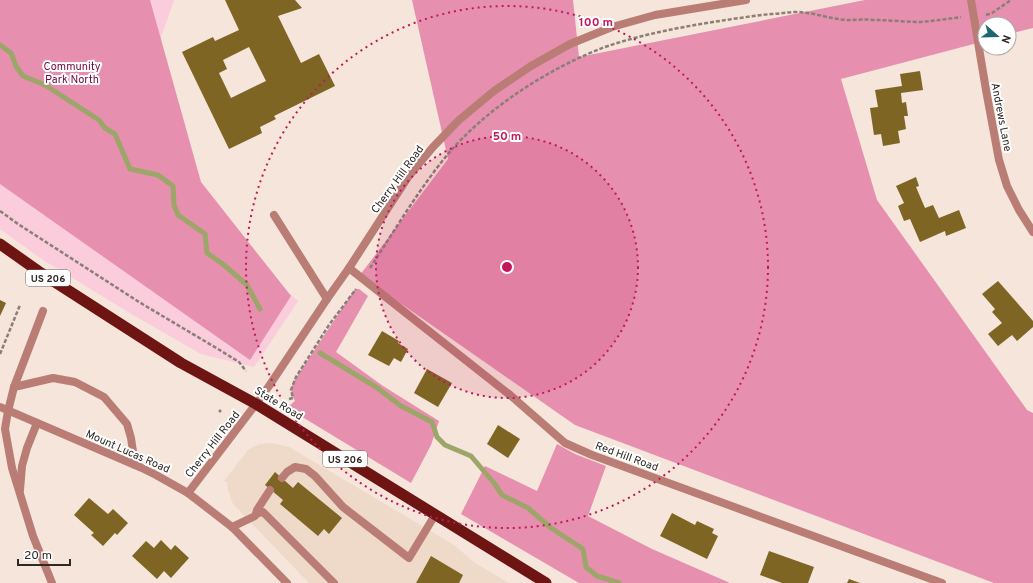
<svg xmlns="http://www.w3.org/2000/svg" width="1033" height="583" font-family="Overpass,sans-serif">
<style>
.built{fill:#efd9c9}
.green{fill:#fbccdb}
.forest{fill:#e68fae}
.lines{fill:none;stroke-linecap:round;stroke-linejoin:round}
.stream{stroke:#9ca669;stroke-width:5}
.building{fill:#7e6524;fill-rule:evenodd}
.path{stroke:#8a7f78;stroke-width:2.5;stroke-dasharray:4 2;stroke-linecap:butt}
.service{stroke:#ba7d76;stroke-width:8}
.minor{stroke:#ba7d76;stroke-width:8}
.tertiary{stroke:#ba7d76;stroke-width:8}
.trunk{stroke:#6e1412;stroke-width:11}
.ring{fill:none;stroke:#c2185b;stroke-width:2;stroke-dasharray:2 4}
.labels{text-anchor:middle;stroke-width:4;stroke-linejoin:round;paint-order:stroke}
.shield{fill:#fff;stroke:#6d6966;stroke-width:1}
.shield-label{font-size:10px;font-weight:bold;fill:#2f2925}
.park-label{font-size:11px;fill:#720a3f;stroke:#fff}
.street-label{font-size:11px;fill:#2f2925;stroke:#fff}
.centre{fill:#c2185b;stroke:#fff;stroke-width:2}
.ring-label{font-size:12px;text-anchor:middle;font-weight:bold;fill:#c2185b;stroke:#fff;stroke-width:4;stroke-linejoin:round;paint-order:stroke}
</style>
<rect width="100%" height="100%" fill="#f5e5da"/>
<path class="built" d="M272 443 289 447 454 545 475 563 509 583H309L233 504 227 487 228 483 224 481 249 449 260 444Z"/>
<path class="green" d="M0 0H174L111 181 245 254 298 301 254 367 201 354 133 315 40 258 0 229Z"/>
<g class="forest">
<path d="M0 0H150L201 182 291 296 250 360 0 184Z"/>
<path d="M412 0H573L579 57 865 0H1033V28L1009 34V24H985V41L841 79 877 200 1027 410 1033 413V583H994L575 425 360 275 448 159Z"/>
<path d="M355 289H359L368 296 336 352 383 386 439 421 431 445 411 483 299 415 289 406 295 401C291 393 290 390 294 381Z"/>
<path d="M557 444 575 454 606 466 588 516 652 549 730 583H579L461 514 485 466 537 491Z"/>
</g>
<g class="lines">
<g class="stream">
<path d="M0 45 11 53 16 66 23 76 45 85 99 120 105 128 115 134 130 169 158 175 173 186 174 205 178 215 205 234 207 253 224 265 247 285 260 309"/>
<path d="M320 353 376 387 401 406 432 422 437 437 445 445 471 456 494 483 502 495 528 508 551 528 583 549 586 567 597 576 619 583"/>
</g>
</g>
<g class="building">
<path d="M225 0H295L302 8 278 16 301 63 319 54 335 86 274 116 276 119 260 127 262 133 229 149 182 52 213 37 215 41 239 30ZM249 47 266 81 231 98 219 73 227 69 223 60Z"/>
<path d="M920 71 923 90 901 93 902 103 906 102 908 116H904L906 129 898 131 900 143 883 146 881 134 874 135 870 108 878 107 875 90 902 86 900 74Z"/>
<path d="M916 177 919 186 916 187 925 208 933 205 939 218 959 210 966 228 946 236 945 231 920 242 910 219 904 221 898 206 904 203 896 186Z"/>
<path d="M998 281 1033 321V327L1017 341 1012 335 998 346 988 334 1002 323 992 312 995 309 982 294Z"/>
<path d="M0 300 6 303 0 316Z"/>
<path d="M382 331 399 341 398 343 408 349 401 362 394 358 389 366 368 355Z"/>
<path d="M427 369 452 383 438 407 414 393Z"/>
<path d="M498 425 520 439 508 458 487 444Z"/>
<path d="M275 472 293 488 298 482 342 518 329 534 324 529 318 536 280 504 283 500 265 485Z"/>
<path d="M89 498 108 514 113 509 128 523 117 535 115 533 103 546 91 535 94 533 74 515Z"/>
<path d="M672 513 695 525 697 521 714 529 712 533 718 536 707 559 660 536Z"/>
<path d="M161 540 171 550 175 545 189 558 171 578 164 571 157 579 132 556 146 541 154 548Z"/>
<path d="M769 551 814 567 808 583H782L760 575Z"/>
<path d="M431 556 463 575 459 583H416Z"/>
<path d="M849 579 860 583H847Z"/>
</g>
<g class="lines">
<g class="path">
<path d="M986 15 992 13 1011 0"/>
<path d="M0 211 18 224 139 302 218 349 239 362 246 371"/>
<path d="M370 268C395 230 419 189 448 154 487 108 549 68 605 47 640 35 676 28 713 22 732 19 752 16 771 14 779 14 787 12 796 12 813 12 829 19 847 20 856 20 865 19 875 20 889 20 905 22 920 22 934 21 947 19 961 17"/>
<path d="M0 354 20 305"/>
<path d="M289 399 293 398 291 390 296 377 329 325 356 289"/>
<path d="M219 412 221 410"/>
</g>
<g class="service">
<path d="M274 215 327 299"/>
<path d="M14 387 53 378 75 382 104 397 127 424 131 438 135 465"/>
<path d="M8 411 14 387 43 311"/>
<path d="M282 478 287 472 295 467 306 469 315 476 343 507 409 558 435 515"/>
<path d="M256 514 257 510 270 490"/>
<path d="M232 527 255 516 256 514 263 512 334 583"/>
</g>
<g class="minor">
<path d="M971 0 986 90 999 160 1007 186 1019 210 1033 232"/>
<path d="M349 268 510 395 565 443 592 455 942 583"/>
</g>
<g class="tertiary">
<path d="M0 407 142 468 156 475 188 493 232 527 287 583"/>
<path d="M8 411 5 429 12 468 33 536 52 583"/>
<path d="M20 490 22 466 27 448 37 423"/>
<path d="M188 493 256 404 269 386 327 299 349 268 408 177 433 147 459 120 494 91 531 66 570 44 612 27 655 15 746 0"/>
</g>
<path class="trunk" d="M0 244 41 273 181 363 256 404 546 583"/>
</g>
<circle cx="507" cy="267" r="131" fill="#c2185b" fill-opacity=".12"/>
<g class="ring">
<circle cx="507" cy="267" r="131"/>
<circle cx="507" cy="267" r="261"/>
</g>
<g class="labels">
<g class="shield">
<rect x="26" y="270" width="44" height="16" rx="3"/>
<rect x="323" y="451" width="44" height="16" rx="3"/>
</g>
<g class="shield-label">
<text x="48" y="282">US 206</text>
<text x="345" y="463">US 206</text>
</g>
<g class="park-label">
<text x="72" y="70">Community<tspan x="72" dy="13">Park North</tspan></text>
</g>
<g class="street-label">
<text transform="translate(1002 117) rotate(79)" y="4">Andrews Lane</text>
<text transform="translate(397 179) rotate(-54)" y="4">Cherry Hill Road</text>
<text transform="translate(279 403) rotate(31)" y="4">State Road</text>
<text transform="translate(212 444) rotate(-52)" y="4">Cherry Hill Road</text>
<text transform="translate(128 451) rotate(24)" y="4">Mount Lucas Road</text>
<text transform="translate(627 456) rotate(20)" y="4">Red Hill Road</text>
</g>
</g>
<circle cx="507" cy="267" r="6" class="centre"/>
<g class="ring-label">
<text x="596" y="26">100 m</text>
<text x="507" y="140">50 m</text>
</g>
<g transform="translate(997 36) rotate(110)"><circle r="19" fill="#ffffff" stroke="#aca9a8"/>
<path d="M0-3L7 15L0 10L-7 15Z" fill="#1c6771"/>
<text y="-6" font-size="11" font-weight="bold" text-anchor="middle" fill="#2f2925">N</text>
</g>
<path d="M18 559v6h52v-6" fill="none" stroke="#2f2925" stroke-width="2"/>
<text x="24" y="559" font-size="12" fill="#2f2925" stroke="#ffffff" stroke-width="3" paint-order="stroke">20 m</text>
</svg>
